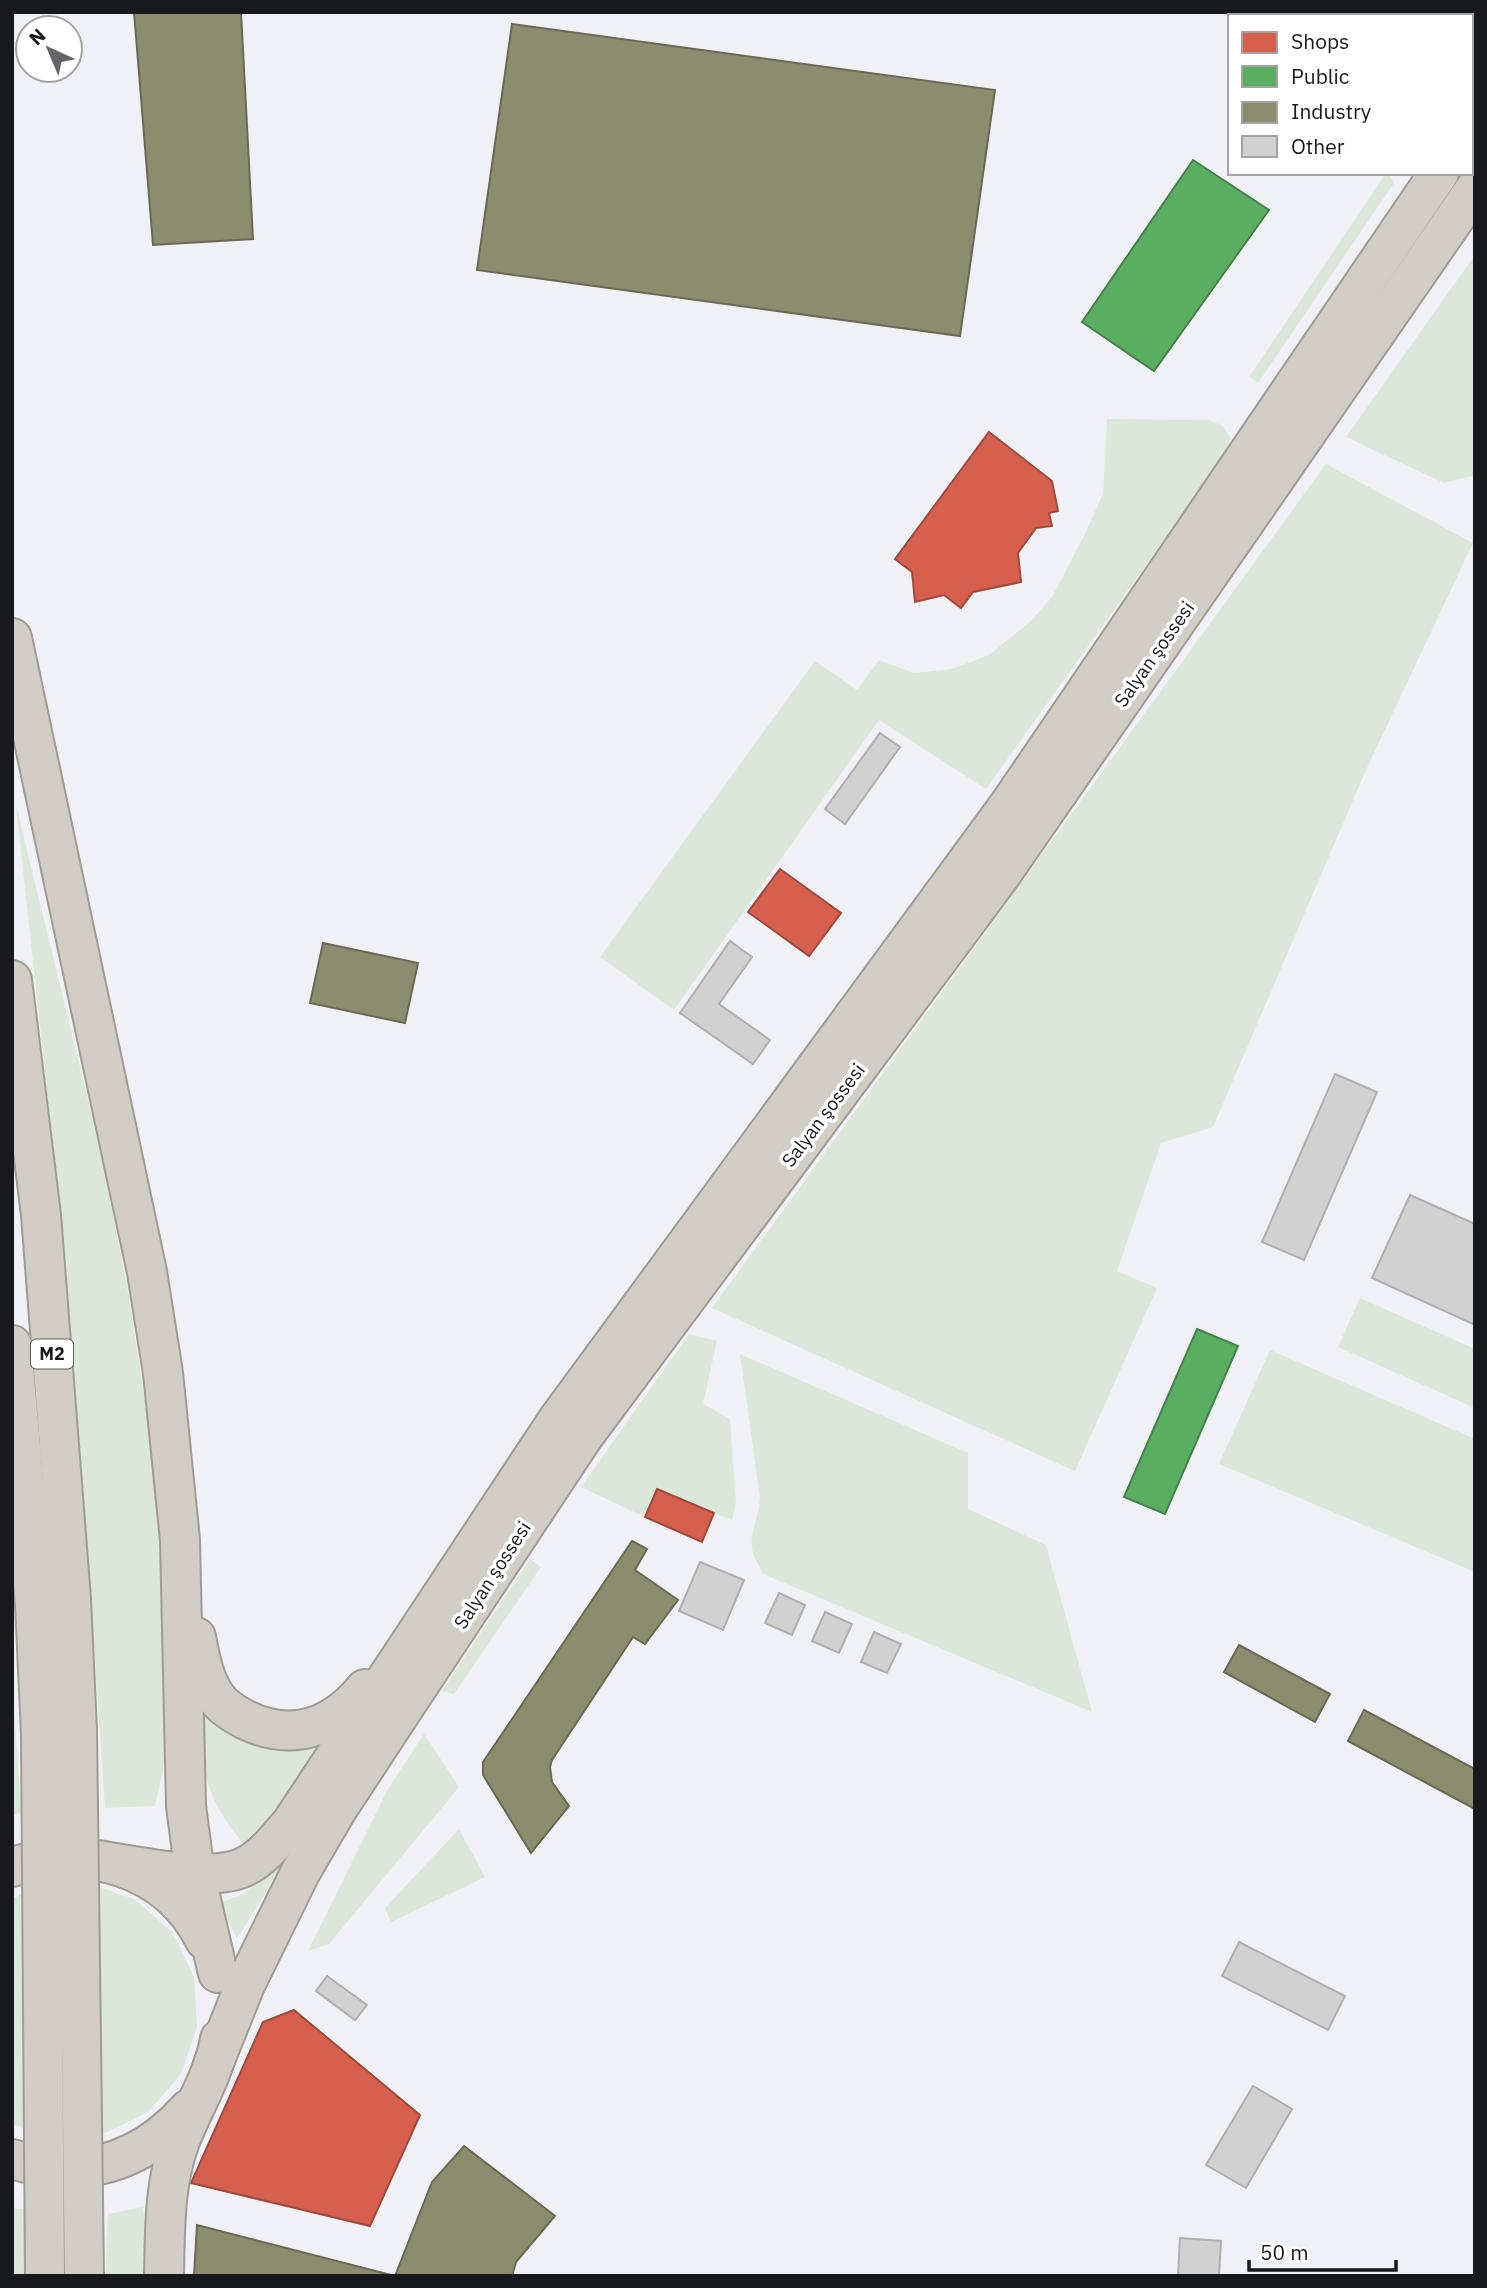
<svg xmlns="http://www.w3.org/2000/svg" width="1487" height="2288" font-family="'IBM Plex Sans',sans-serif">
<style>
.green{fill:#dbe7d8}
.shops{fill:#d6604d;stroke:#9d4b3e;stroke-width:2}
.public{fill:#5aae61;stroke:#46814c;stroke-width:2}
.industry{fill:#8c8c6e;stroke:#696a55;stroke-width:2}
.building{fill:#d1d1d2;stroke:#b0afb0;stroke-width:2}
.lines{fill:none;stroke-linecap:round;stroke-linejoin:round}
.highway-casing{stroke:#a09b93;stroke-width:42}
.highway{stroke:#d2cdc5;stroke-width:38}
.highway-bridge-casing{stroke:#a09b93;stroke-width:42;stroke-linecap:butt}
.highway-bridge{stroke:#d2cdc5;stroke-width:38}
.labels{text-anchor:middle;stroke-width:7;stroke-linejoin:round;paint-order:stroke}
.shield{fill:#fff;stroke:#5d5e60;stroke-width:2}
.shield-label{font-size:18px;font-weight:bold;fill:#18191c}
.street-label{font-size:19px;fill:#18191c;stroke:#fff}
</style>
<rect width="100%" height="100%" fill="#f0f1f6"/>
<g class="green">
<path d="M1386 173H1389L1394 183 1258 383 1249 377Z"/>
<path d="M1475 255V475L1444 483 1346 437Z"/>
<path d="M1107 419 1209 420 1223 426 1230 438 1226 453 986 789 879 720 674 1010 600 957 815 661 857 690 879 660 914 673 952 669 989 655 1030 622 1052 597 1084 536 1103 494Z"/>
<path d="M1326 464 1473 543 1366 770 1213 1127 1161 1143 1117 1271 1157 1288 1075 1471 712 1308Z"/>
<path d="M16 805 100 1149 129 1297 149 1428 165 1595 170 1738 155 1806 105 1808 87 1541 65 1256Z"/>
<path d="M1360 1298 1475 1349V1408L1338 1347Z"/>
<path d="M689 1334 717 1341 703 1404 730 1419 736 1502 732 1520 657 1489 645 1517 581 1487Z"/>
<path d="M1270 1350 1475 1439V1572L1219 1464Z"/>
<path d="M740 1354 968 1453V1509L1046 1545 1092 1712 763 1574C760 1567 755 1560 753 1553 748 1535 759 1516 760 1498Z"/>
<path d="M530 1559 541 1567 454 1694 442 1691Z"/>
<path d="M12 1674 21 1813 12 1815Z"/>
<path d="M199 1700 326 1735C300 1775 279 1811 243 1843 200 1792 202 1763 199 1700Z"/>
<path d="M424 1734 459 1787 329 1944 308 1951 388 1789Z"/>
<path d="M459 1829 485 1877 391 1922 385 1908Z"/>
<path d="M289 1854 237 1939 220 1903 243 1894Z"/>
<path d="M87 1883 134 1899 172 1932 194 1977 197 2027 181 2074 148 2112 103 2134 53 2138 12 2124V1899L36 1887Z"/>
<path d="M143 2207 148 2252 147 2276H106L108 2214Z"/>
<path d="M12 2208 24 2209V2276H12Z"/>
</g>
<g class="shops">
<path d="M1231 12H1285L1286 16H1232Z"/>
<path d="M989 432 1052 481 1058 511 1049 513 1052 526 1036 528 1018 553 1021 582 973 592 961 608 944 595 915 602 912 572 895 559Z"/>
<path d="M780 869 841 913 809 956 748 912Z"/>
<path d="M657 1489 714 1513 702 1542 645 1517Z"/>
<path d="M294 2010 420 2115 370 2226 191 2183 263 2022Z"/>
</g>
<g class="public">
<path d="M1193 160 1269 210 1154 371 1082 322Z"/>
<path d="M1197 1329 1238 1346 1165 1514 1124 1497Z"/>
</g>
<g class="industry">
<path d="M134 12H241L253 239 153 245Z"/>
<path d="M512 24 995 90 960 336 477 270Z"/>
<path d="M323 943 418 963 405 1023 310 1003Z"/>
<path d="M632 1541 647 1549 635 1570 678 1600 645 1644 633 1637 552 1760 550 1767 552 1782 569 1806 531 1853 483 1775V1762Z"/>
<path d="M1239 1645 1330 1694 1315 1722 1224 1672Z"/>
<path d="M1364 1710 1475 1769V1809L1348 1741Z"/>
<path d="M464 2146 555 2216 516 2262 512 2276H194L197 2225 395 2276 432 2182Z"/>
</g>
<g class="building">
<path d="M1405 12H1454L1452 16H1402Z"/>
<path d="M880 733 900 747 845 824 825 809Z"/>
<path d="M730 941 752 957 719 1004 770 1040 753 1064 680 1013Z"/>
<path d="M1335 1074 1377 1092 1304 1260 1262 1242Z"/>
<path d="M1410 1195 1475 1224V1325L1372 1278Z"/>
<path d="M700 1562 744 1580 723 1630 679 1611Z"/>
<path d="M779 1593 805 1605 792 1635 765 1623Z"/>
<path d="M825 1612 852 1624 839 1653 812 1641Z"/>
<path d="M874 1632 901 1644 887 1673 861 1662Z"/>
<path d="M1239 1942 1345 1996 1328 2030 1222 1976Z"/>
<path d="M327 1976 367 2005 355 2020 316 1991Z"/>
<path d="M1253 2086 1292 2109 1246 2188 1206 2165Z"/>
<path d="M1180 2238 1221 2241 1219 2276H1178Z"/>
</g>
<g class="lines">
<g class="highway-casing">
<g id="highway">
<path d="M1471 127 1475 122"/>
<path d="M12 638 147 1272 163 1373 180 1540 186 1806 195 1874 218 1973"/>
<path d="M12 980 41 1215 71 1599 77 1730"/>
<path d="M12 1345 35 1605 41 1734"/>
<path d="M196 1637C200 1658 204 1680 216 1697 223 1707 236 1715 246 1720 292 1742 333 1728 365 1689"/>
<path d="M85 1858C125 1863 211 1885 246 1866 265 1856 278 1838 292 1822L557 1421 1009 805 1439 173"/>
<path d="M12 1867C86 1844 169 1867 205 1940"/>
<path d="M213 2065 245 1985 300 1873 338 1808 401 1712 583 1437 1000 876 1475 189"/>
<path d="M12 2159C82 2181 141 2163 189 2109"/>
<path d="M164 2276C165 2230 164 2184 180 2141 193 2107 214 2075 220 2039"/>
</g>
</g>
<use href="#highway" class="highway"/>
<g class="highway-bridge-casing">
<g id="highway-bridge">
<path d="M77 1730 84 2276"/>
<path d="M41 1734 45 2276"/>
</g>
</g>
<use href="#highway-bridge" class="highway-bridge"/>
</g>
<g class="labels">
<rect class="shield" x="31" y="1339.5" width="42" height="29" rx="5"/>
<g class="shield-label">
<text x="52" y="1360">M2</text>
</g>
<g class="street-label">
<text transform="translate(1154 654) rotate(-55)" y="7">Salyan şossesi</text>
<text transform="translate(823 1115) rotate(-53)" y="7">Salyan şossesi</text>
<text transform="translate(492 1575) rotate(-57)" y="7">Salyan şossesi</text>
</g>
</g>
<rect width="1487" height="2288" fill="none" stroke="#18191c" stroke-width="28"/>
<rect x="1228" y="14" width="245" height="161" fill="#ffffff" stroke="#a3a3a4" stroke-width="2"/>
<rect x="1242" y="32" width="35" height="21" fill="#d6604d" stroke="#a3a3a4" stroke-width="2"/>
<text x="1291" y="49" font-size="21" fill="#18191c">Shops</text>
<rect x="1242" y="66" width="35" height="21" fill="#5aae61" stroke="#a3a3a4" stroke-width="2"/>
<text x="1291" y="84" font-size="21" fill="#18191c">Public</text>
<rect x="1242" y="102" width="35" height="21" fill="#8c8c6e" stroke="#a3a3a4" stroke-width="2"/>
<text x="1291" y="119" font-size="21" fill="#18191c">Industry</text>
<rect x="1242" y="136" width="35" height="21" fill="#d1d1d2" stroke="#a3a3a4" stroke-width="2"/>
<text x="1291" y="154" font-size="21" fill="#18191c">Other</text>
<g transform="translate(49 49) rotate(316)"><circle r="33" fill="#ffffff" stroke="#a3a3a4" stroke-width="2"/>
<path d="M0-5L12 26L0 18L-12 26Z" fill="#646568"/>
<text y="-10" font-size="19" font-weight="bold" text-anchor="middle" fill="#18191c">N</text>
</g>
<path d="M1249 2260v10h147v-10" fill="none" stroke="#18191c" stroke-width="3.5"/>
<text x="1260" y="2260" font-size="21" fill="#18191c" stroke="#ffffff" stroke-width="5" paint-order="stroke">50 m</text>
</svg>
